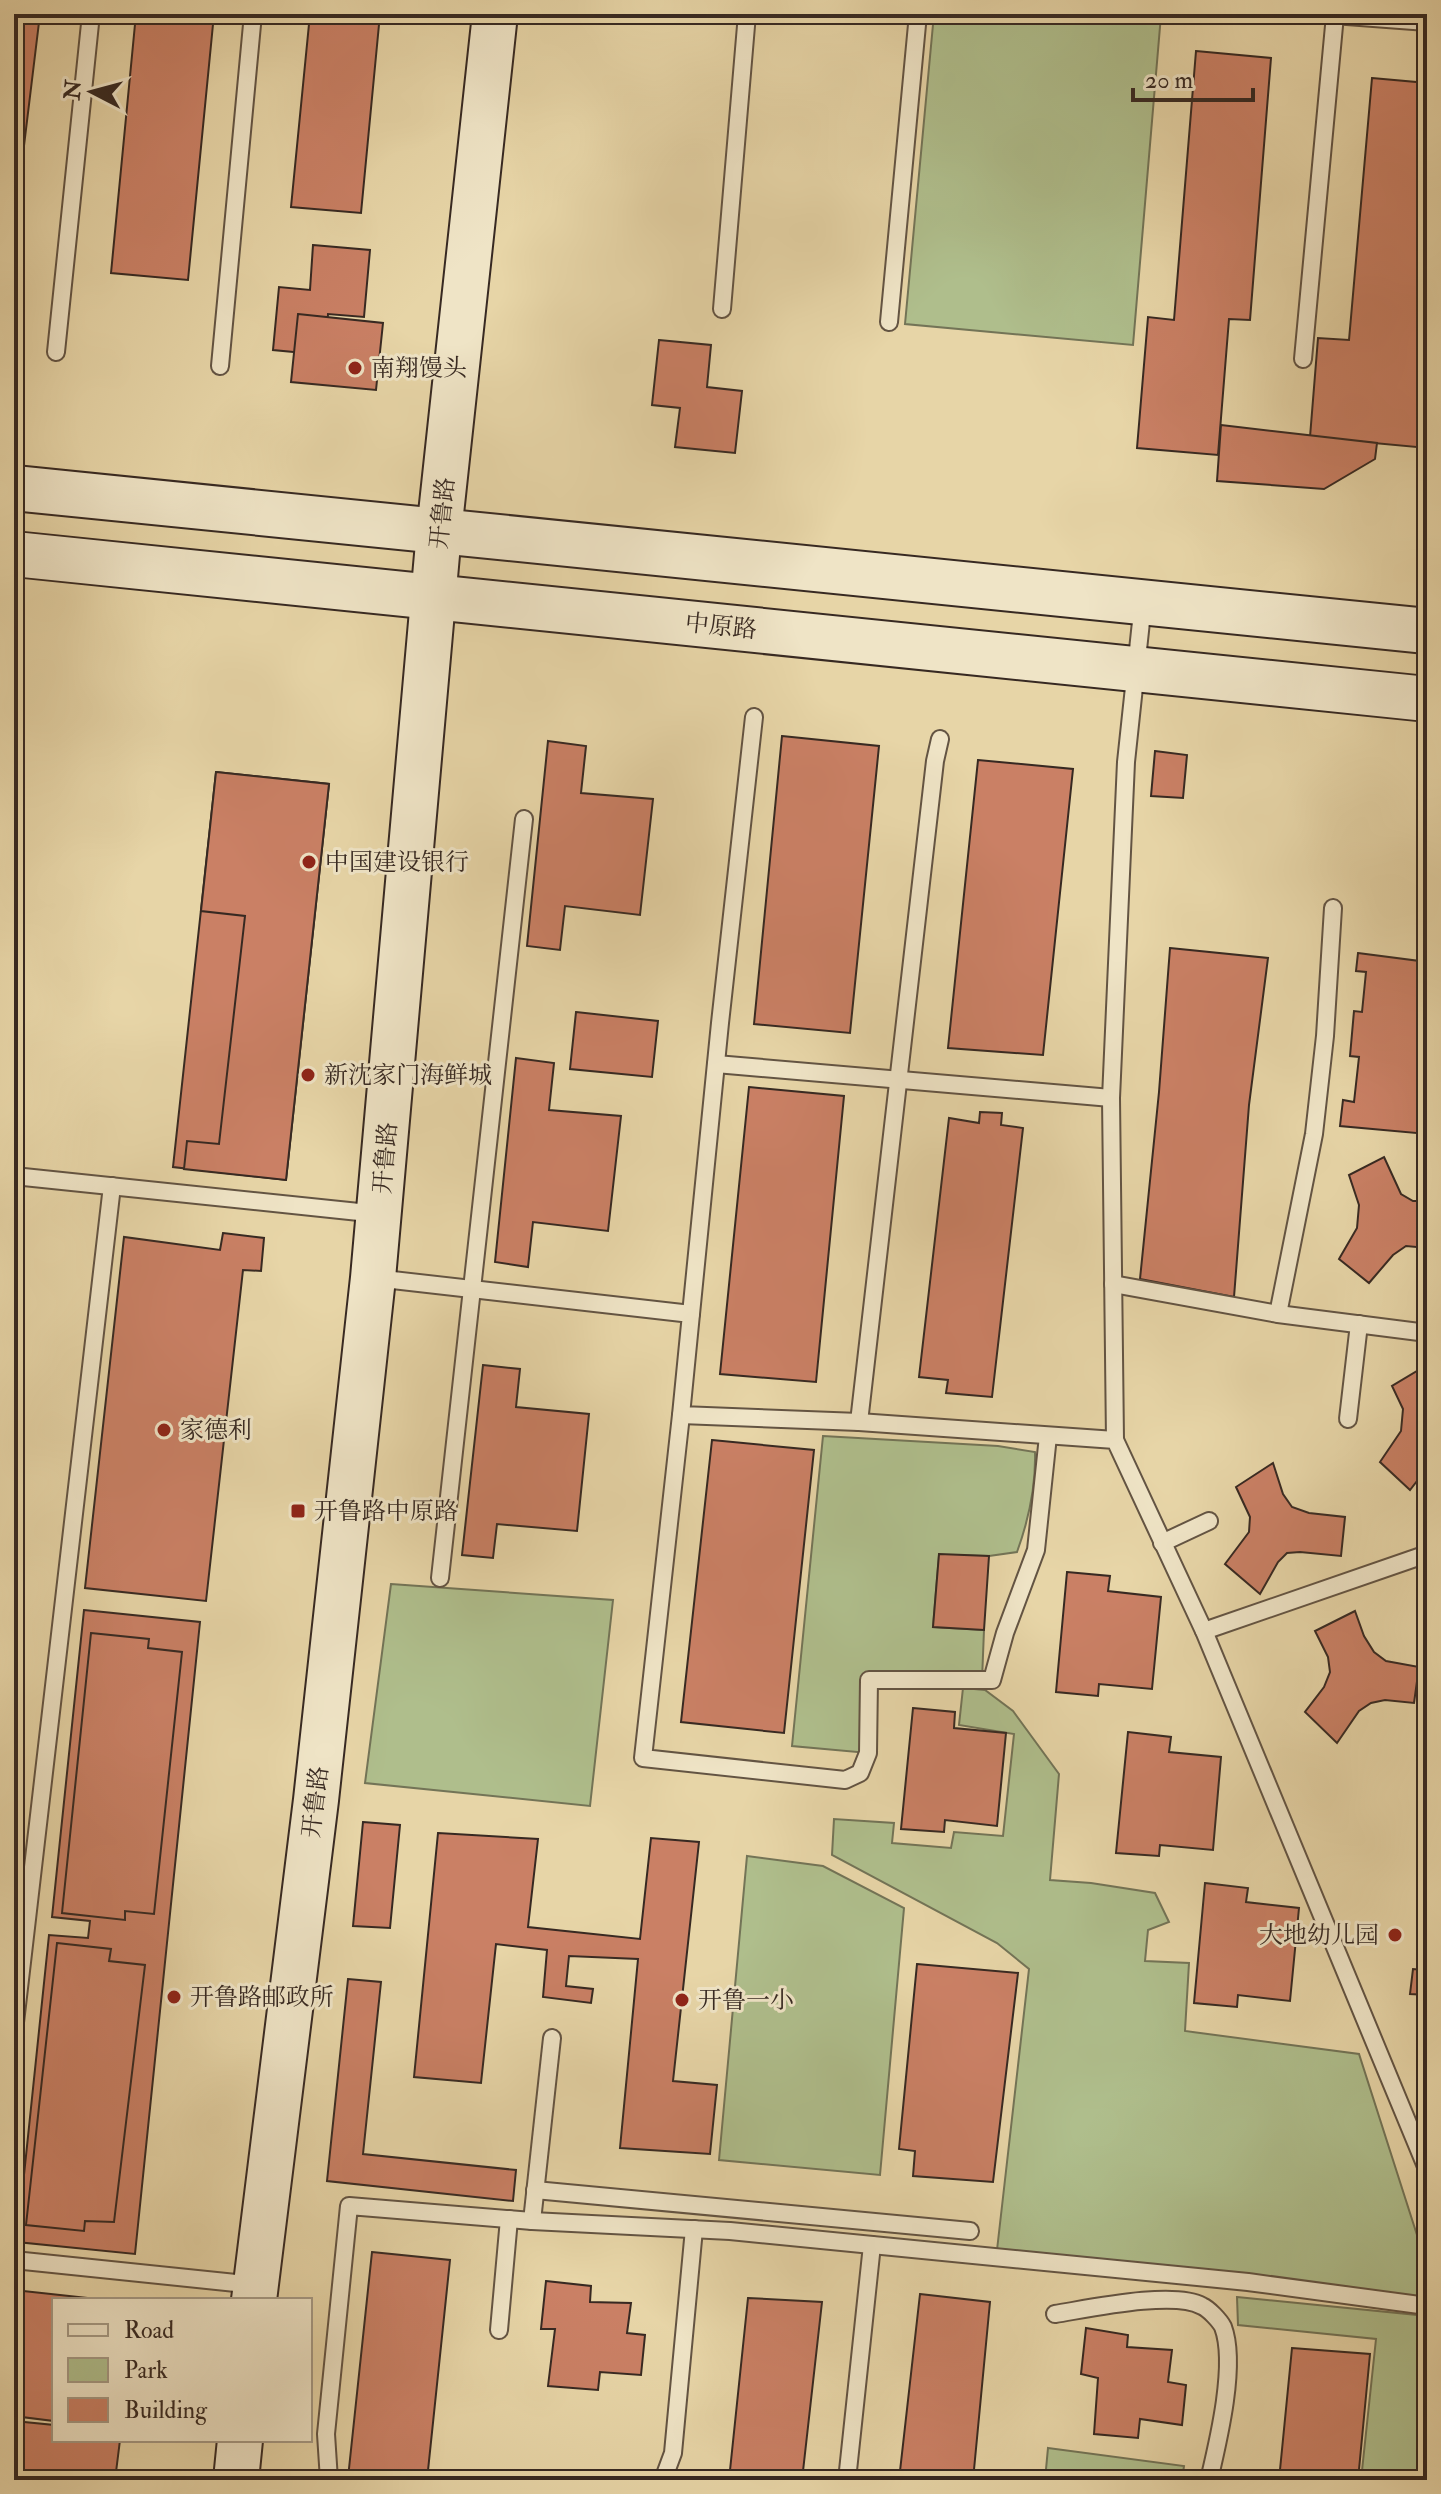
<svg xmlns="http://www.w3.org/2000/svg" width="1441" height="2494" font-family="'IM FELL Double Pica','Noto Serif SC',serif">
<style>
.green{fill:#afbe8c;stroke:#737457;stroke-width:2}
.building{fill:#ca8065;stroke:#372922;stroke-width:2}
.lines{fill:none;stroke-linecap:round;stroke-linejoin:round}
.lane-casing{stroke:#635443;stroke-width:20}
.secondary-casing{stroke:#372922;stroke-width:48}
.lane{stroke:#efe4c6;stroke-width:16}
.secondary{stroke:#efe4c6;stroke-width:44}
.poi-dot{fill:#8f2418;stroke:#efe4c6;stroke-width:3}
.labels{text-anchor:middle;stroke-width:6;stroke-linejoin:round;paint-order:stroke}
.poi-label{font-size:24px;fill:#372922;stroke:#efe4c6;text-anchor:start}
.street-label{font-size:24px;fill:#372922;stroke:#efe4c6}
</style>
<rect width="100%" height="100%" fill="#e7d5a7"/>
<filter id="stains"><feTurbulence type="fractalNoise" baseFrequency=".0025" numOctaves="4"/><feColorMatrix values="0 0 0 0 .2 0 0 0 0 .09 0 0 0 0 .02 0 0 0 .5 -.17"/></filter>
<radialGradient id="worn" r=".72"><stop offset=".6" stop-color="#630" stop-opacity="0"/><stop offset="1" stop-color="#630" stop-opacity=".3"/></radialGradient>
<g class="green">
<path d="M934 14 1161 15 1133 345 905 324Z"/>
<path d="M823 1436 998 1446 1035 1452C1036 1487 1029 1519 1017 1552L989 1556 939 1555 933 1627 984 1630 982 1680H870L868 1753 792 1746Z"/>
<path d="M391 1584 613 1600 590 1806 365 1783Z"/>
<path d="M963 1688 985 1690 1013 1711 1059 1774 1050 1880 1091 1883 1155 1893 1169 1922 1148 1930 1145 1961 1189 1963 1185 2031 1359 2054 1417 2235 1427 2298 997 2250 1029 1969 997 1943 832 1855 834 1819 894 1823 892 1843 951 1848 954 1832 1003 1836 1014 1734 959 1725Z"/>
<path d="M747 1856 823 1866 904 1908 880 2175 719 2160Z"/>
<path d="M1237 2297 1427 2316V2480H1361L1376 2339 1238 2325Z"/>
<path d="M1048 2448 1184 2466 1182 2480H1045Z"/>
</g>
<g class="building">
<path d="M14 14H40L14 228Z"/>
<path d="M136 14H214L188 280 111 273Z"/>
<path d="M310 14H380L361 213 291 207Z"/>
<path d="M1196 51 1271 58 1250 320 1229 319 1218 455 1137 448 1148 317 1174 320Z"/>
<path d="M1372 78 1427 83V448L1310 437 1318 338 1349 340Z"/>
<path d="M313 245 370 250 364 317 328 314 325 355 273 350 279 287 310 290Z"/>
<path d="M298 314 383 323 376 390 291 382Z"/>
<path d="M659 340 711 345 707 387 742 391 735 453 675 447 680 408 652 405Z"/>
<path d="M1221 425 1377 443 1375 459 1324 489 1217 481Z"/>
<path d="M782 736 879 746 850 1033 754 1024Z"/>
<path d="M548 741 586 746 581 793 653 799 640 915 565 906 560 950 527 946Z"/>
<path d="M1155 751 1187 755 1183 798 1151 796Z"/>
<path d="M978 760 1073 769 1043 1055 948 1048Z"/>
<path d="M216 772 329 784 286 1180 173 1167Z"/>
<path d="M216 772 329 784 286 1180 184 1169 187 1141 219 1144 245 916 201 911Z"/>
<path d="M1170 948 1268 958 1249 1105 1234 1297 1140 1279 1159 1092Z"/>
<path d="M1358 953 1427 962V1134L1340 1126 1343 1100 1354 1102 1359 1057 1350 1056 1354 1011 1362 1012 1366 972 1356 971Z"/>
<path d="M576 1012 658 1021 652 1077 570 1069Z"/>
<path d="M516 1058 554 1063 549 1110 621 1116 608 1231 533 1222 528 1267 495 1262Z"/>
<path d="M749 1087 844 1096 816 1382 720 1374Z"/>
<path d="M980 1112 1002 1113 1001 1125 1023 1128 992 1397 946 1393 948 1380 919 1377 949 1118 979 1123Z"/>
<path d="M1384 1157 1401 1194 1413 1201H1427V1248L1406 1246 1393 1255 1369 1283 1339 1259 1357 1228 1359 1205 1349 1175Z"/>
<path d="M223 1233 264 1238 261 1271 243 1270 206 1601 85 1588 124 1237 220 1250Z"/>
<path d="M14 1235 22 1236 14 1305Z"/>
<path d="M483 1365 520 1369 516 1407 589 1414 577 1531 497 1524 493 1558 462 1555Z"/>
<path d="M1427 1365V1468L1410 1490 1380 1462 1401 1431 1403 1409 1392 1386Z"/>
<path d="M712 1440 814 1450 784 1733 681 1722Z"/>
<path d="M1273 1463 1283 1494 1292 1507 1309 1513 1345 1517 1341 1556 1300 1552 1287 1553 1278 1562 1260 1594 1225 1564 1249 1532 1250 1517 1236 1487Z"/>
<path d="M939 1554 989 1556 984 1630 933 1627Z"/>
<path d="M1067 1572 1110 1576 1108 1591 1161 1597 1152 1689 1099 1684 1098 1696 1056 1692Z"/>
<path d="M84 1610 200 1622 135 2254 17 2242 49 1935 88 1938 90 1921 52 1917Z"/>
<path d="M1355 1611 1364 1636 1374 1652 1386 1661 1419 1667 1414 1703 1385 1700 1371 1703 1359 1711 1337 1743 1305 1712 1324 1687 1330 1672 1328 1657 1315 1631Z"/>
<path d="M91 1633 149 1639 148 1648 182 1652 154 1914 125 1911V1920L62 1913Z"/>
<path d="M913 1708 955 1712 954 1728 1006 1733 997 1826 945 1820 944 1832 901 1829Z"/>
<path d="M1128 1732 1171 1737 1169 1752 1221 1757 1213 1850 1160 1845 1159 1856 1116 1853Z"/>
<path d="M363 1822 400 1825 390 1928 353 1926Z"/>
<path d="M438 1833 538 1839 528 1927 640 1939 651 1838 699 1842 673 2081 717 2085 710 2154 620 2148 638 1959 569 1956 566 1986 593 1989 591 2003 543 1997 547 1950 496 1944 481 2083 414 2077Z"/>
<path d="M1205 1883 1248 1888 1246 1902 1299 1908 1290 2001 1238 1995 1237 2007 1194 2003Z"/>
<path d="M57 1943 111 1949 109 1961 145 1965 114 2222 85 2221 84 2231 26 2225Z"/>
<path d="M1427 1947V1995L1410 1994 1413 1969 1425 1970Z"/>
<path d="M917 1964 1018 1973 993 2182 913 2176 915 2151 899 2149Z"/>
<path d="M348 1979 381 1982 363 2154 516 2170 513 2201 327 2181Z"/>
<path d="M372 2252 450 2260 427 2480 348 2478Z"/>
<path d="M546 2281 591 2286 590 2302 631 2303 627 2333 645 2335 641 2375 600 2372 598 2390 548 2386 555 2329H541Z"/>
<path d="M14 2290 106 2300H54V2421L14 2416Z"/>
<path d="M920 2294 990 2302 973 2480H899Z"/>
<path d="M748 2298 822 2302 802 2480H729Z"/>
<path d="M1086 2328 1128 2335 1127 2347 1172 2350 1168 2382 1186 2385 1182 2425 1140 2419 1138 2438 1094 2434 1098 2378 1081 2374Z"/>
<path d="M1292 2348 1370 2354 1358 2480H1279Z"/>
<path d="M14 2421 54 2425V2440H120L115 2480H14Z"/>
</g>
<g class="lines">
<g class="lane-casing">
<g id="lane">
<path d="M1320 14 1427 22"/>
<path d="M722 309 747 14"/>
<path d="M889 322 918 14"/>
<path d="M56 352 91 14"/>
<path d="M1303 359 1335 15"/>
<path d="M220 366 253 14"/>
<path d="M716 1064 1111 1098"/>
<path d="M14 1176 378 1214"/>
<path d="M375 1278 691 1314 681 1415 859 1422 1115 1440 1204 1631 1427 2169"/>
<path d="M1113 1284 1278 1314 1427 1333"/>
<path d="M691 1314 720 1023 754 717"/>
<path d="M1278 1314 1314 1134 1325 1036 1333 908"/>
<path d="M681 1415 643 1758 845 1780 860 1773 868 1753 869 1680H992L1005 1633 1036 1550 1048 1436"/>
<path d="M1348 1419 1359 1324"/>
<path d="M859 1422 935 761 940 739"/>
<path d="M1115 1440 1111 1098 1126 762 1143 603"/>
<path d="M1162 1543 1209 1521"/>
<path d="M440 1578 524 819"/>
<path d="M1204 1631 1427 1554"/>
<path d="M14 2031 112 1186"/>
<path d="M535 2190 970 2231"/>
<path d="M532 2221 552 2038"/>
<path d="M14 2260 255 2285"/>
<path d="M1055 2314C1087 2309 1174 2290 1202 2306 1209 2309 1220 2321 1223 2327 1237 2364 1218 2442 1209 2480"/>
<path d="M499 2330 509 2219"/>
<path d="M329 2480 326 2434 349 2206 532 2221 730 2231 1248 2282 1427 2306"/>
<path d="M663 2480 673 2453 694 2229"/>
<path d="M847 2480 872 2245"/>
</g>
</g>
<g class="secondary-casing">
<g id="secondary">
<path d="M14 488 1427 631"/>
<path d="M14 554 1427 699"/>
<path d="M254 2300 316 1800 373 1278 439 532 495 14"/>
<path d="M236 2480 240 2440"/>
</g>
</g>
<use href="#lane" class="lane"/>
<use href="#secondary" class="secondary"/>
</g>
<g class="poi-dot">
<circle cx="355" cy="368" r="8"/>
<circle cx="309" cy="862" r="8"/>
<circle cx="308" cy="1075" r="8"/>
<circle cx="164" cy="1430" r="8"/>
<rect x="290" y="1503" width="16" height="16" rx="4"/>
<circle cx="1395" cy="1935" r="8"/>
<circle cx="174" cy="1997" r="8"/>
<circle cx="682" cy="2000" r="8"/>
</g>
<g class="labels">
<g class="poi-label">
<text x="371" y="376">南翔馒头</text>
<text x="325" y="870">中国建设银行</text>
<text x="324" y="1083">新沈家门海鲜城</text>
<text x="180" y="1438">家德利</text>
<text x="314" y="1519">开鲁路中原路</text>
<text x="1379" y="1943" text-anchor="end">大地幼儿园</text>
<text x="190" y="2005">开鲁路邮政所</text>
<text x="698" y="2008">开鲁一小</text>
</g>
<g class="street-label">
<text transform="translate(442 513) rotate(-84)" y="8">开鲁路</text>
<text transform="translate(721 626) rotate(6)" y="8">中原路</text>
<text transform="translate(385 1158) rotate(-85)" y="8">开鲁路</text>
<text transform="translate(315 1802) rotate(-83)" y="8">开鲁路</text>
</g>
</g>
<rect width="1441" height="2494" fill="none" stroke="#e7d5a7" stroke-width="48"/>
<rect x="16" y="16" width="1409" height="2462" fill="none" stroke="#372922" stroke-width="4"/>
<rect x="24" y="24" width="1393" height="2446" fill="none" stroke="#372922" stroke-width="2"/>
<rect x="52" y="2298" width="260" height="144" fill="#efe4c6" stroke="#a59984" stroke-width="2"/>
<rect x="68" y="2324" width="40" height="12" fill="#efe4c6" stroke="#a59984" stroke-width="2"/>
<text x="124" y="2338" font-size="24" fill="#372922">Road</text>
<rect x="68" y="2358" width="40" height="24" fill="#afbe8c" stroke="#a59984" stroke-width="2"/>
<text x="124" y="2378" font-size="24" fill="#372922">Park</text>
<rect x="68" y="2398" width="40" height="24" fill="#ca8065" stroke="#a59984" stroke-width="2"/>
<text x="124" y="2418" font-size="24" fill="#372922">Building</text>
<g transform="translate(92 92) rotate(276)" stroke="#efe4c6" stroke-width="6" paint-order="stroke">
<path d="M0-6L14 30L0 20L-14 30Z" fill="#372922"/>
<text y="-12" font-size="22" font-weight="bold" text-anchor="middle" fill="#372922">N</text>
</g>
<path d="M1133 88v12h120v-12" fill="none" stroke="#372922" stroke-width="4"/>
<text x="1145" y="88" font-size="24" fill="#372922" stroke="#efe4c6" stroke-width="6" paint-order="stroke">20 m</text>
<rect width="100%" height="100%" filter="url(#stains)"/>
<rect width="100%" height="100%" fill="url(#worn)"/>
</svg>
